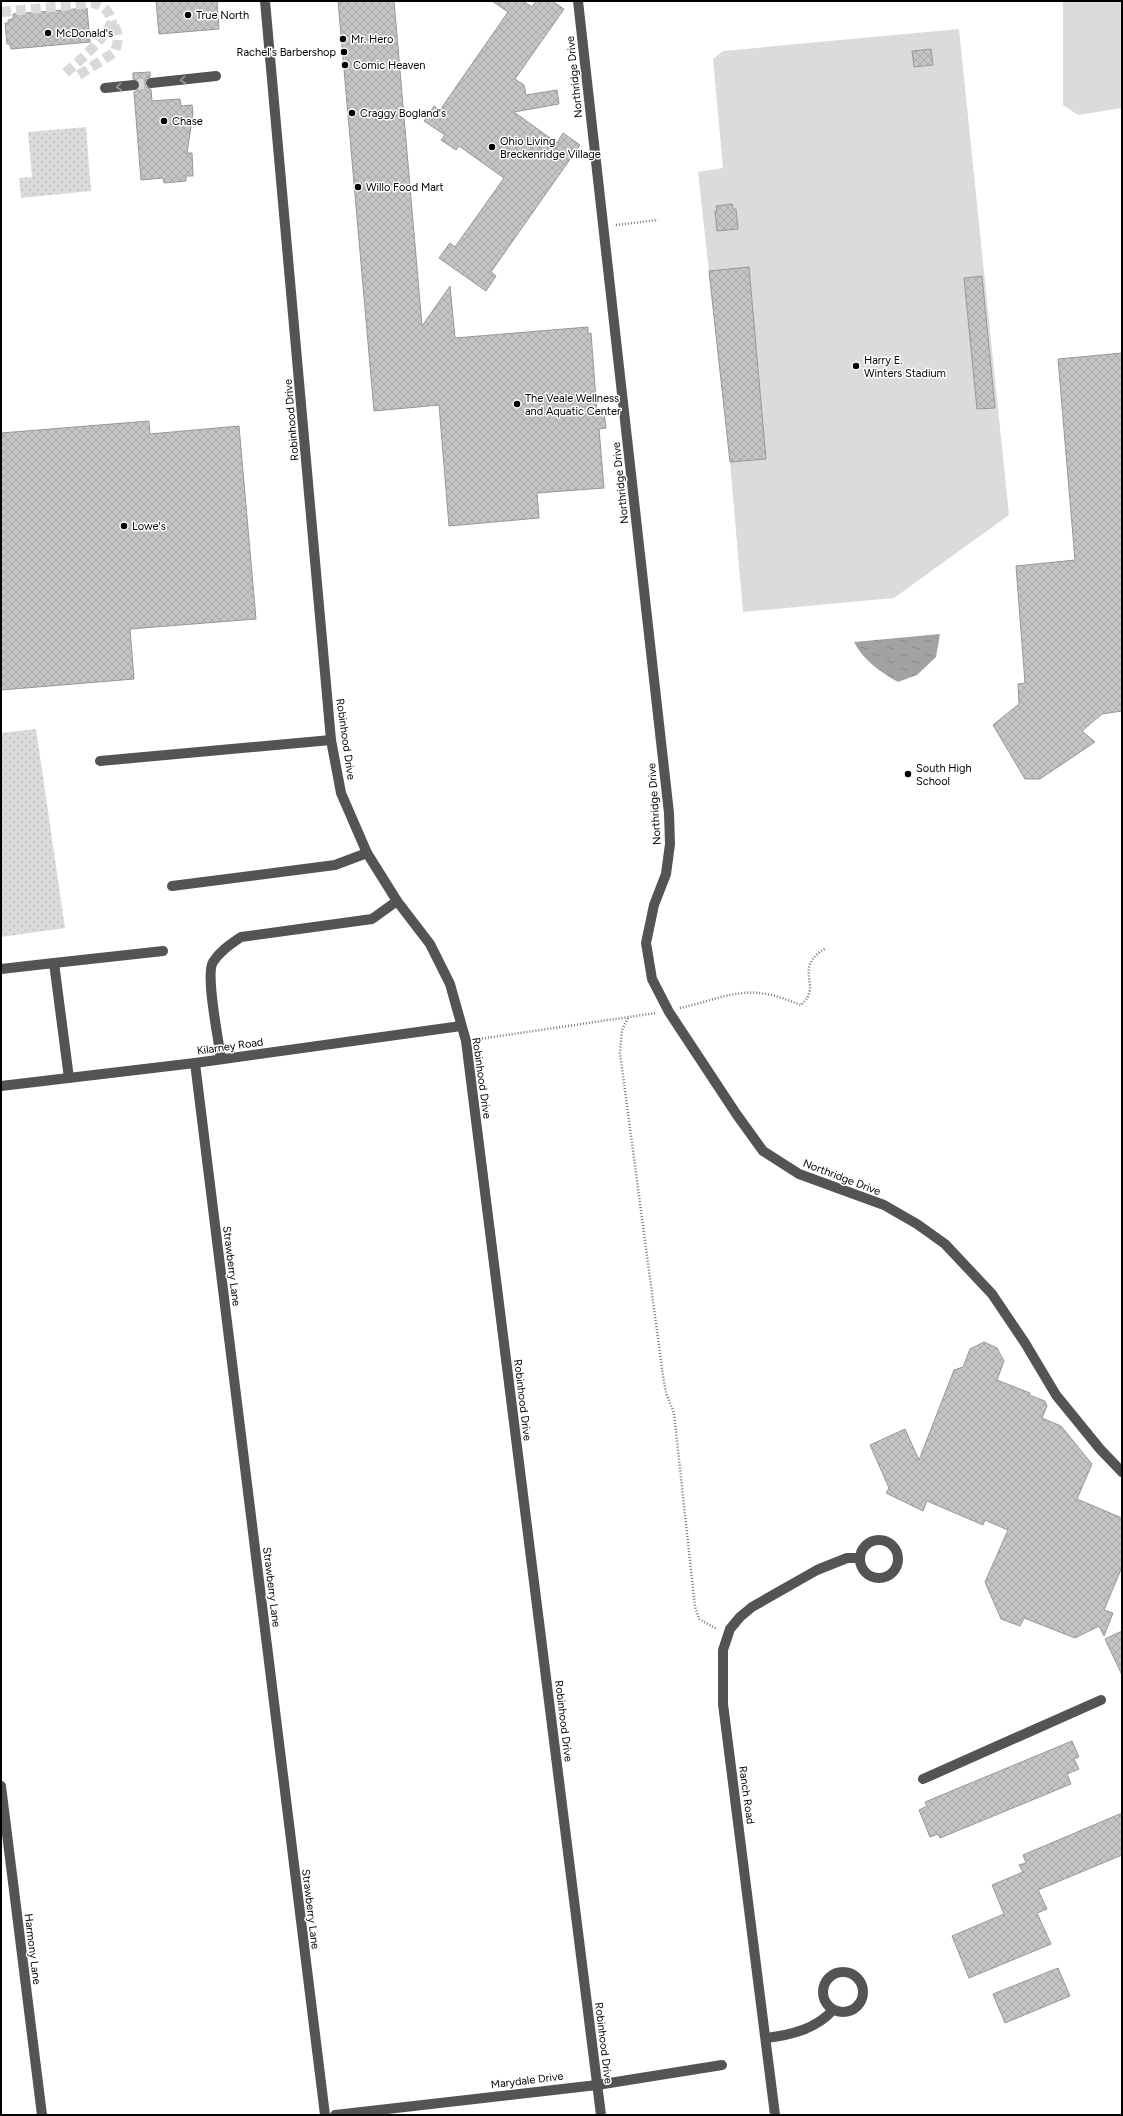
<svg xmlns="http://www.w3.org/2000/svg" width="1123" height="2116" font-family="Figtree,sans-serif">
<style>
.green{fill:url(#green-dots)}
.pitch{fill:#dbdbdb}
.water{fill:url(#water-ripples)}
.building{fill:url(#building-cross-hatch);stroke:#989898}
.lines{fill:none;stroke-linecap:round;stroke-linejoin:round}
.minor-tunnel{stroke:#d9d9d9;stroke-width:10;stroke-dasharray:10 5;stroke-linecap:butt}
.path{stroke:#767676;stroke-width:2.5;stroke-dasharray:1 2;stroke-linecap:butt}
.minor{stroke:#545454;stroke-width:10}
.oneway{stroke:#989898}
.poi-dot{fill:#000;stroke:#fff;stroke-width:1.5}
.labels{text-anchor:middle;stroke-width:3;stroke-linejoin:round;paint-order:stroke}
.poi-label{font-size:11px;fill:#000;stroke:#fff;text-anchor:start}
.street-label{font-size:11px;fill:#000;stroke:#fff}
</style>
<defs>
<pattern id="green-dots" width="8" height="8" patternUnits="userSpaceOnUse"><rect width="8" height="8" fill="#dbdbdb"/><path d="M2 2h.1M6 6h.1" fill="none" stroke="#bababa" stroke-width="1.8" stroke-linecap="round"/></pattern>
<pattern id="water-ripples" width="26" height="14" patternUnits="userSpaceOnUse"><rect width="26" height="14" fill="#a2a2a2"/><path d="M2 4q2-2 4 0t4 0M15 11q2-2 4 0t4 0" fill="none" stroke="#8a8a8a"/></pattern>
<pattern id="building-cross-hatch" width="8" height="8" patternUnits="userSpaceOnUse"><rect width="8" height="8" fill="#c4c4c4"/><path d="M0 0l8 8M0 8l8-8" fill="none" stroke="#a7a7a7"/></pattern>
</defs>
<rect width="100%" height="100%" fill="#fff"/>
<g class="green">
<path d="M86 127 91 191 21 198 19 178 32 177 28 132Z"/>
<path d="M36 729 65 928 1 937V733Z"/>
</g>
<g class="pitch">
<path d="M1063 1H1122V108L1078 115 1063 105Z"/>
<path d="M959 29 1009 515 894 598 743 612 730 462 698 172 723 168 713 59 723 51Z"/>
</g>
<path class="water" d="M940 634 936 657 917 675 898 682C879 671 864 661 854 642Z"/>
<g class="building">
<path d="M156 1H217L219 29 159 34Z"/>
<path d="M338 1H394L422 326 450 286 455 338 588 327V334L591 333 597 413 604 412 606 428 599 429 604 488 537 493 539 518 449 526 439 405 374 411Z"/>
<path d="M492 1H523L532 7 536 1H552L564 9 515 79 524 85 526 95 557 90 559 104 514 112 557 143 563 133 580 145 491 272 496 276 486 291 439 258 450 243 455 247 504 178 459 146 456 150 441 140 445 135 424 121 434 106 440 110 508 12Z"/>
<path d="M87 8 90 42 11 49 10 44H7L5 23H8V20L13 19V14Z"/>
<path d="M931 49 933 65 914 67 912 51Z"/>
<path d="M150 72V77L147 78 145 83 146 87 151 89 152 101 180 99 181 106 192 105 193 113 187 153H192L193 176H186V181L164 183 163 178 141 180 134 92 138 90 140 85 139 81 133 79V73Z"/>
<path d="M732 204 733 209H736L738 229 717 231 715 211 717 210 716 206Z"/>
<path d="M749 267 766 459 730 462 709 271Z"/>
<path d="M982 276 995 408 977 409 964 278Z"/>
<path d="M1122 353V711L1102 714 1082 731 1095 742 1040 779H1025L993 725 1019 704 1018 684 1025 683 1016 566 1075 560 1058 359Z"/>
<path d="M149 421 150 434 239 426 256 619 130 629 134 679 1 690V433Z"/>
<path d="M984 1342 997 1348 1004 1361 997 1380 1030 1393 1029 1395 1045 1401 1047 1406 1042 1418 1061 1426 1092 1464 1077 1499 1122 1518V1567L1104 1610 1113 1613 1104 1636 1099 1626 1075 1638 1024 1618 1020 1626 1001 1619 985 1582 1008 1530 985 1520 983 1525 927 1501 923 1511 886 1493 889 1488 870 1445 905 1429 919 1460 954 1370 963 1367 970 1349Z"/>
<path d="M1122 1631V1675L1105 1639Z"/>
<path d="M1072 1741 1079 1757 1074 1759 1079 1769 1067 1774 1071 1784 940 1838 938 1834 930 1837 919 1810 927 1806 925 1802Z"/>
<path d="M1122 1813V1855L1038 1890 1047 1909 1037 1913 1051 1944 969 1978 952 1936 1004 1914 992 1885 1023 1872 1019 1865 1026 1863 1023 1855Z"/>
<path d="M1058 1968 1070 1996 1005 2023 993 1994Z"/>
</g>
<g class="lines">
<g class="minor-tunnel">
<path d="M1 12 94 3C105 7 109 11 112 22 100 44 80 60 62 76"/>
<path d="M79 75 115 52C119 40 119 33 112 22"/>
<path d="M134 85 151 83"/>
</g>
<g class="path">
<path d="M616 225 658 220"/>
<path d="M680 1008C705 1003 734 990 759 993 774 994 787 1000 801 1005 824 985 791 969 826 948"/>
<path d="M628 1018 622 1030 620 1053 663 1376 666 1393 674 1413 695 1607 699 1619 717 1629"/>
<path d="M479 1039 656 1013"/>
</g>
<g class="minor">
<path d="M265 1 331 740 341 793 367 853 397 901 430 944 450 984 466 1041 601 2115"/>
<path d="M578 1 669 813 670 844 666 874 654 905 646 943 652 979 669 1012 737 1115 763 1151 799 1174 884 1205 917 1224 945 1244 992 1294 1025 1343 1056 1395 1100 1449 1122 1472"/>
<path d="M151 83 216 76"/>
<path d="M105 88 134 85"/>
<path d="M100 761 331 740"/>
<path d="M172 886 335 865 367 853"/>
<path d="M54 963 163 951"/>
<path d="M1 969 54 963 69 1078"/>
<path d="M221 1059C219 1041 205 975 213 962 220 951 231 944 241 937L372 919 397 901"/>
<path d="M195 1063 325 2115"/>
<path d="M1 1086 195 1063 461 1026"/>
<circle cx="879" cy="1559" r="19"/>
<path d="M923 1779 1101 1700"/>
<path d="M1 1786 42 2115"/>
<circle cx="843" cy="1992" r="20"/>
<path d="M766 2038C791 2035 816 2029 833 2010"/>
<path d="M335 2115 597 2085 722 2065"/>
<path d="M775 2115 723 1704V1650L730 1629 740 1617 752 1607 817 1570 847 1558H860"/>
</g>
</g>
<defs><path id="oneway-chevron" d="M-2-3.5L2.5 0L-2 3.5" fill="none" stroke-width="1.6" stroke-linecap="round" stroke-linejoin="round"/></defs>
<g class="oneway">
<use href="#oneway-chevron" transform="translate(183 80) rotate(174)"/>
<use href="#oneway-chevron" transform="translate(119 87) rotate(174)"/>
</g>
<g class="poi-dot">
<circle cx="188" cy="15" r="4"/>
<circle cx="48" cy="33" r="4"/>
<circle cx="343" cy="39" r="4"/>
<circle cx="344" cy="52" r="4"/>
<circle cx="345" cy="65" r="4"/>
<circle cx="352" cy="113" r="4"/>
<circle cx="164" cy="121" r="4"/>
<circle cx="492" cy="147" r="4"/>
<circle cx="358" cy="187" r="4"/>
<circle cx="856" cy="366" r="4"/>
<circle cx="517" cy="404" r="4"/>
<circle cx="124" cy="526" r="4"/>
<circle cx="908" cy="774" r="4"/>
</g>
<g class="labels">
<g class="poi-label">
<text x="196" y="19">True North</text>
<text x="56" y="37">McDonald's</text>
<text x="351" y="43">Mr. Hero</text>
<text x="336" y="56" text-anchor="end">Rachel's Barbershop</text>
<text x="353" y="69">Comic Heaven</text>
<text x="360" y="117">Craggy Bogland's</text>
<text x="172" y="125">Chase</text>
<text x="500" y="145">Ohio Living<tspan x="500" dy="13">Breckenridge Village</tspan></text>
<text x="366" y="191">Willo Food Mart</text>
<text x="864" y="364">Harry E.<tspan x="864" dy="13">Winters Stadium</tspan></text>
<text x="525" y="402">The Veale Wellness<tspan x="525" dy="13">and Aquatic Center</tspan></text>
<text x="132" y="530">Lowe's</text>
<text x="916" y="772">South High<tspan x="916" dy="13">School</tspan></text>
</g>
<g class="street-label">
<text transform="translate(574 77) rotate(-96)" y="4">Northridge Drive</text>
<text transform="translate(291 420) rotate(-95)" y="4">Robinhood Drive</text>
<text transform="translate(620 483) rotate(-96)" y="4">Northridge Drive</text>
<text transform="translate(346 739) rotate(82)" y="4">Robinhood Drive</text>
<text transform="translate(654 804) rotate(-94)" y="4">Northridge Drive</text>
<text transform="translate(230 1046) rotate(-8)" y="4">Kilarney Road</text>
<text transform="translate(482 1078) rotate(82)" y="4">Robinhood Drive</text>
<text transform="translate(842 1177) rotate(21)" y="4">Northridge Drive</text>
<text transform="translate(232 1266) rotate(83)" y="4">Strawberry Lane</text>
<text transform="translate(523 1400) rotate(83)" y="4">Robinhood Drive</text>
<text transform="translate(272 1587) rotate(83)" y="4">Strawberry Lane</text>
<text transform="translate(564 1721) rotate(83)" y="4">Robinhood Drive</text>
<text transform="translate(747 1795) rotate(82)" y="4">Ranch Road</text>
<text transform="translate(311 1909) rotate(83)" y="4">Strawberry Lane</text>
<text transform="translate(33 1949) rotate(83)" y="4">Harmony Lane</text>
<text transform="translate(604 2043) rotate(83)" y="4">Robinhood Drive</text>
<text transform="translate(527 2080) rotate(-7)" y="4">Marydale Drive</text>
</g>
</g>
<rect width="1123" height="2116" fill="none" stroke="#000000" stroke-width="4"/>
</svg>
